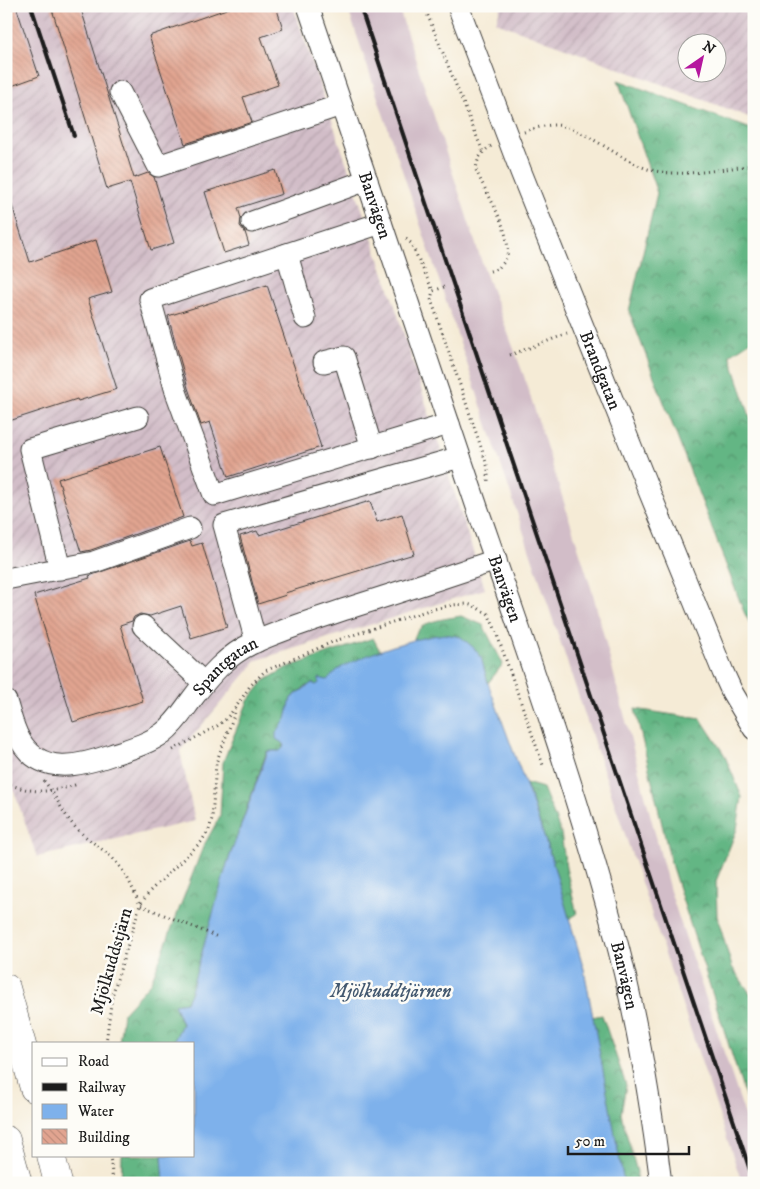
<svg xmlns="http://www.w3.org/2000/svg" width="760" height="1189" font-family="'IM FELL DW Pica',serif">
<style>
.industrial{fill:url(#industrial-furrows);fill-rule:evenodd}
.railway{fill:#d2bdc8}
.forest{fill:url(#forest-crowns);stroke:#406950}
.water{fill:#7eb1eb;stroke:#4d6684}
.building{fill:url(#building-back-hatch)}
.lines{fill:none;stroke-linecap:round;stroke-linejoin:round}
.minor-casing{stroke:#3d3b38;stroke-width:23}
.major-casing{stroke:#3d3b38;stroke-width:29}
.path{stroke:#3d3b38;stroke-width:3;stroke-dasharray:1 4;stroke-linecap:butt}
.minor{stroke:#fff;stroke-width:21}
.major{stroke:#fff;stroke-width:28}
.rail{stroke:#1c1c1c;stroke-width:4}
.labels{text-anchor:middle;stroke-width:5;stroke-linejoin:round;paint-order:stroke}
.street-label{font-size:18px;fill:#1c1c1c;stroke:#fdfcf7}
.water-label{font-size:19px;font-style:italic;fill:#43586f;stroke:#fdfcf7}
</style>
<defs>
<pattern id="industrial-furrows" width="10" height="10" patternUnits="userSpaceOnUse" patternTransform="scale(1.25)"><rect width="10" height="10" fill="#d2bdc8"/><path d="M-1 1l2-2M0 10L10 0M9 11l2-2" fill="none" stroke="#b4a2ab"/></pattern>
<pattern id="forest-crowns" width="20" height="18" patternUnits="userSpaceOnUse" patternTransform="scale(1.25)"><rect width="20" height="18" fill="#64b684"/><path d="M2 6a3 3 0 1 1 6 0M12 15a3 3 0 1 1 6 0" fill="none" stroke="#52936b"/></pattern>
<pattern id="building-back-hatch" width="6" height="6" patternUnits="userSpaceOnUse" patternTransform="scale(1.25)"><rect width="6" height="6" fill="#e1a490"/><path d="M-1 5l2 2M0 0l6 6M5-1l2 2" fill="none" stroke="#c08d7c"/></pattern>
</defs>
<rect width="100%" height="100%" fill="#fdfcf7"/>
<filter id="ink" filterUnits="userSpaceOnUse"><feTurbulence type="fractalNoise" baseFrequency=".02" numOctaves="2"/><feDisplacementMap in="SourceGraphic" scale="10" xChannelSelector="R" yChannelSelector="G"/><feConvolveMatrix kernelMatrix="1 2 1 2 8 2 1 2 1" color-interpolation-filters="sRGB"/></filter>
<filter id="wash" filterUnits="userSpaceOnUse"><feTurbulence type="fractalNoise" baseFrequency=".0096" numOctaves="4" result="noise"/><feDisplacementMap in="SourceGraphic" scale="20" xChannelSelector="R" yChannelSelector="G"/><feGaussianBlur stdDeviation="1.12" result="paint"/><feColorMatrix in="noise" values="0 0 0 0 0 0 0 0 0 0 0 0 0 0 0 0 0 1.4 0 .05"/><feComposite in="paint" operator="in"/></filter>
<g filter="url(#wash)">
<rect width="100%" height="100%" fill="#f5ebd6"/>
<g class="industrial">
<path d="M6 6H293L393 300 485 589 257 660 180 751 195 821 37 857 6 768Z"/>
<path d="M501 6H754V119L496 22ZM688 42H718V72H688Z"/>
</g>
<g class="railway">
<path d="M18 6H44L90 144 67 152Z"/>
<path d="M347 6H398L484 269 524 376 593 594 670 891 754 1142V1183H742Z"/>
</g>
<g class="forest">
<path d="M618 80 754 130V339L730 355 754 429V631L744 612 629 311 657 193Z"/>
<path d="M461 616 483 625 503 664 488 683 481 657 445 634 414 641C415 620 446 619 461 616Z"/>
<path d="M373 638 380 651 340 668 327 680 317 685 306 686 300 691 291 698 286 719 281 725 283 748 280 751H267L227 864 191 991 186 1002 174 1004 182 1025 173 1043H119L123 1013 151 982 203 847 220 816 223 762 248 701 264 681 286 668Z"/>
<path d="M635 709 701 719 724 754 742 797 737 829 716 881 717 916 732 967 754 999V1124L672 867Z"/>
<path d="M526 783 543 788 561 833 566 868 577 914 569 919 552 860Z"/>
<path d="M602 1015 626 1085 621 1114 637 1172 636 1183H624L592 1017Z"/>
<path d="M122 1155H162L164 1183H121Z"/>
</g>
<path class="water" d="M445 634 461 637 474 648 481 657 488 683 531 799 552 860 584 969 624 1183H164L162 1155H194V1043H173L182 1024 174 1004 186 1002 191 991 227 864 268 751H280L283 748 284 744 276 739V733L286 719 291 698 312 683 316 685 319 683V678L327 680C332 676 336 670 342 667 371 652 412 638 445 634Z"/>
<g id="blocks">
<g class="building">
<path d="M6 6H16L39 76 6 88Z"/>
<path d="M51 6H80L134 178 148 173 154 177 174 243 151 250 130 182 107 189Z"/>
<path d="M235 6H276L283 29 261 37 278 85 243 97 252 122 185 144 149 36Z"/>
<path d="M275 170 282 194 238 208 241 218 240 226 245 232 249 245 224 253 205 192Z"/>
<path d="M9 196 30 262 96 240 112 292 88 299 117 389 78 401 77 399 6 422V197Z"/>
<path d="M267 285 321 447 228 477 210 422 201 425 188 388 168 316Z"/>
<path d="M160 447 183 517 91 550 81 552 58 479Z"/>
<path d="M370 501 377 522 402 514 414 554 285 593 286 595 258 604 240 536 257 531 259 535Z"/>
<path d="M190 541 192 546 202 543 227 627 191 638 181 606 150 616 140 614 134 617 132 621 120 625 143 701 73 722 34 595 90 578 89 576Z"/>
</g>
</g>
</g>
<g filter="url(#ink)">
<use href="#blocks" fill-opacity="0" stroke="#3d3b38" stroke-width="1"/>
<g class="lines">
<g class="minor-casing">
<g id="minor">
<path id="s1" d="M308 6C365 174 421 342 478 510 526 648 575 786 613 928 636 1011 650 1097 661 1183"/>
<path id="s2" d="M458 6 521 172 647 486 723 672 732 692 754 729"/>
<path d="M120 92 158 166 341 105"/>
<path d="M252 222 367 180"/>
<path d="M381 223 150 299 176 392 214 495 449 424"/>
<path d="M287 254 305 318"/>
<path d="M324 362 344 357 372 448"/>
<path d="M60 569 30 449 138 417"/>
<path d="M6 579 94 562 190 528"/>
<path d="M143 626 204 683"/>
<path d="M256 642 224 525 460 457"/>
<path id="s3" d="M6 701C10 714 13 728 20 740 40 776 80 766 111 755 129 749 148 744 163 733 175 724 183 711 192 699 209 676 227 655 253 643 285 628 319 618 352 607 400 592 448 576 496 560"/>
</g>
</g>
<g class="major-casing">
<g id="major">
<path d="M6 988 34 1088"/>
<path d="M6 1140 18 1183"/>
<path d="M51 1155 58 1183"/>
</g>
</g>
<g class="path">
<path d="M424 6 483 152"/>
<path d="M524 132C533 129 544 125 554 125 580 124 621 162 651 170 683 178 721 169 754 165"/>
<path d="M406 239 411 243 433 291"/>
<path d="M490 271C493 270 498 269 500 266 524 248 484 191 476 170 477 158 482 151 493 145"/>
<path d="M444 287 433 291 431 299 488 468V481"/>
<path d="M510 355 567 334"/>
<path d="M173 750 217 726 226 719 236 707 250 686 265 671 335 641 429 610 452 605 467 604 474 606 488 614 494 626 543 765"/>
<path d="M44 781C57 796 62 814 77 829 87 839 99 846 110 856 125 869 132 887 140 905L218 937"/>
<path d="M6 783C33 794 51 793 78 784"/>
<path d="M106 1043 112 996 140 905 150 891 201 842 209 830 212 819 216 763 236 710"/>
<path d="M110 1155 113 1183"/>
</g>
<use href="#minor" class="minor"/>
<use href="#major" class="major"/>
<g class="rail">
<path d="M31 6 74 136"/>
<path d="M360 6 754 1182"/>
</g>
</g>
</g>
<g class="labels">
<g class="street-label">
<text dy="6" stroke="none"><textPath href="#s1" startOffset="210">Banvägen</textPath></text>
<text dy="6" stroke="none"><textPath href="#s2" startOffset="391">Brandgatan</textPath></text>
<text dy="6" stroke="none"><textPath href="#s1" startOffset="615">Banvägen</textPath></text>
<text dy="6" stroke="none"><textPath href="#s3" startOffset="292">Spantgatan</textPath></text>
<text transform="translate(111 961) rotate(-74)" y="6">Mjölkuddstjärn</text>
<text dy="6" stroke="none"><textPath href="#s1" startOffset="1020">Banvägen</textPath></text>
</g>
<g class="water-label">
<text x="391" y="997">Mjölkuddtjärnen</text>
</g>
</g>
<rect width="760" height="1189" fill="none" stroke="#fdfcf7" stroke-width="25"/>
<rect x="32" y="1042" width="162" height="115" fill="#fdfcf7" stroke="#a3a29f"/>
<rect x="42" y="1058" width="25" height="8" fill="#ffffff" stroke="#a3a29f"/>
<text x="78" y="1066" font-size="15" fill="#1c1c1c">Road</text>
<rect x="42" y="1083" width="25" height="8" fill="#1c1c1c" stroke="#a3a29f"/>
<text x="78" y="1092" font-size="15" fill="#1c1c1c">Railway</text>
<rect x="42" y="1104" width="25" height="15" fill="#7eb1eb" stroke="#a3a29f"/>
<text x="78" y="1116" font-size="15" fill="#1c1c1c">Water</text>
<rect x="42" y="1129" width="25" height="15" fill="url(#building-back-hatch)" stroke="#a3a29f"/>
<text x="78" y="1142" font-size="15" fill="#1c1c1c">Building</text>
<g transform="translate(702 58) rotate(34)"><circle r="24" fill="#fdfcf7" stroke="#a3a29f"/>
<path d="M0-4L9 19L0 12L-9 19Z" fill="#b5179e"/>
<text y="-8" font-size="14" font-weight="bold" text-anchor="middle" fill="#1c1c1c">N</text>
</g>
<path d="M568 1146v8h121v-8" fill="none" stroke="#1c1c1c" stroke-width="2.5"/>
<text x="575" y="1146" font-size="15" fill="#1c1c1c" stroke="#fdfcf7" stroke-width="4" paint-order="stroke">50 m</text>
</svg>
